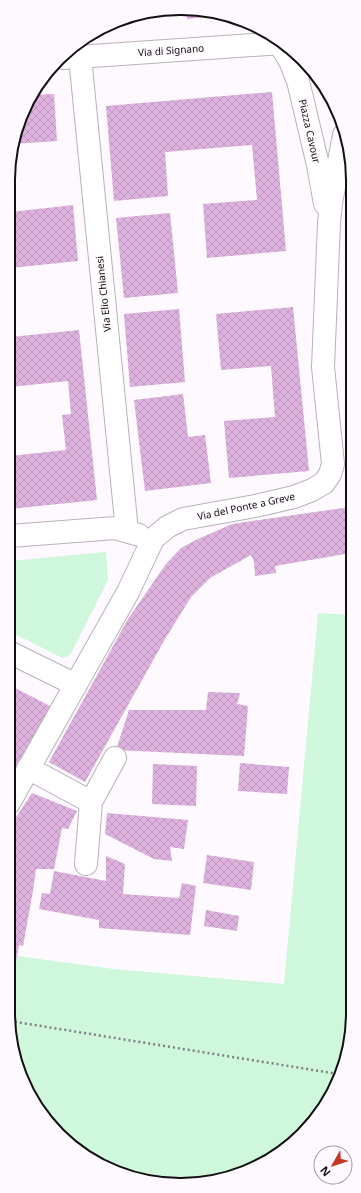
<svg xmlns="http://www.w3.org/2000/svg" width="361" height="1193" font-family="'Noto Sans',sans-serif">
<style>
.green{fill:#cef7dc}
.building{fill:url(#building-cross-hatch)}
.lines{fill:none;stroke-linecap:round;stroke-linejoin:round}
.minor-casing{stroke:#b9b1b9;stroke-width:24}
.path{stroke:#827e81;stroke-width:2.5;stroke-dasharray:2 3;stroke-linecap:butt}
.minor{stroke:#fff;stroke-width:22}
.labels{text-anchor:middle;stroke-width:3;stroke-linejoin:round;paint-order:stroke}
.street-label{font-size:10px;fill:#131012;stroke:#fef9fe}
.rim{fill:none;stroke:#131012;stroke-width:2}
</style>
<defs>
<pattern id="building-cross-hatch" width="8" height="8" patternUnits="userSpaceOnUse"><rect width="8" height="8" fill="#deb2de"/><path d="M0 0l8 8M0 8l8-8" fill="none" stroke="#be98bd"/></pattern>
</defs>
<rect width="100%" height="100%" fill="#fef9fe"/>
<g class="green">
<path d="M106 552 108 580 71 653 67 657 62 658 9 631 10 561Z"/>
<path d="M318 613 351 615 350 1046 324 1108 285 1149 225 1179 158 1184 104 1167 51 1126 21 1078 8 1012V973L14 974 17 956 114 969 284 984Z"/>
</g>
<g class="building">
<path d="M186 11H214L223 15 187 19Z"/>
<path d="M272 92 286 251 207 258 203 204 257 200 252 145 165 152 168 196 114 201 106 106Z"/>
<path d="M54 94 57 141 12 144 33 95Z"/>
<path d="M73 205 78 261 11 268V212Z"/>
<path d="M170 213 178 293 124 298 116 218Z"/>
<path d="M293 307 309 471 229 478 224 421 275 417 271 366 221 370 216 314Z"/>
<path d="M179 309 185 382 130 387 124 314Z"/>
<path d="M79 330 97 500 10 509V456L66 450 62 415 71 414 68 381 10 387 11 337Z"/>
<path d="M183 394 188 437 205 435 211 483 145 491 134 400Z"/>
<path d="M350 507 351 553 275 566 276 573 255 576 254 561 251 555 210 578 191 597 165 639 85 782 49 762 128 619 166 564 181 548 196 540 232 524Z"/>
<path d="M13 687 52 707 9 783V695Z"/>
<path d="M208 692 240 693 237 704 248 706 244 756 116 750 129 710H206Z"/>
<path d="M240 763 289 767 287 794 238 791Z"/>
<path d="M153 764 197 766 196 806 152 804Z"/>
<path d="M32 793 77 811 68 829 62 828 54 869H36L33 891 23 946 19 945 14 973 8 972 9 828Z"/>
<path d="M107 813 188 820 184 849 170 847 172 861 154 859 105 834Z"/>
<path d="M207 855 254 862 251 890 203 883Z"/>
<path d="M106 856 125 864 123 894 179 898 182 883 196 886 190 935 99 928V920L39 909 42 893 50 894 54 871 106 881Z"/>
<path d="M206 910 239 916 237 931 204 926Z"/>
</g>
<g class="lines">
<g class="minor-casing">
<g id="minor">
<path d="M279 43 290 61 298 81 318 165 325 204"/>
<path d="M80 57 127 531"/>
<path d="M63 58 281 43"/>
<path d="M10 536 115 528 139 535"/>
<path d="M9 652 76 685"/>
<path d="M28 768 91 802 115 758"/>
<path d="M9 803 128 592 153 539 167 527 183 519 255 506 294 497 312 490 324 483 330 474 333 464 332 454 323 367 329 223 331 203 344 135"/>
<path d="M86 864 91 802"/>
</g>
</g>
<path class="path" d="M10 1021 338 1074"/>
<use href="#minor" class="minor"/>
</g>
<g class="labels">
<g class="street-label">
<text transform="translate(171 50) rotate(-4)" y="4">Via di Signano</text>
<text transform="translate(310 131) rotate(77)" y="4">Piazza Cavour</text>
<text transform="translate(103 294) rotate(-96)" y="4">Via Elio Chianesi</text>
<text transform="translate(246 506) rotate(-12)" y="4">Via del Ponte a Greve</text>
</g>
</g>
<path d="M0 0H361V1193H0ZM180 15H181A165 165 0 0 1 346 180V1013A165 165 0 0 1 181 1178H180A165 165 0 0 1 15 1013V180A165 165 0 0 1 180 15Z" fill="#fef9fe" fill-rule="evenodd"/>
<path class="rim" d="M180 15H181A165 165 0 0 1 346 180V1013A165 165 0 0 1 181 1178H180A165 165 0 0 1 15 1013V180A165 165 0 0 1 180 15Z"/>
<g transform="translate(333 1165) rotate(231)"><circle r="19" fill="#fef9fe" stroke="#a09ca0"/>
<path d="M0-3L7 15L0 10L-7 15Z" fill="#c43823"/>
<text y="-6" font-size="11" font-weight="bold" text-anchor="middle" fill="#131012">N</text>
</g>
</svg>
